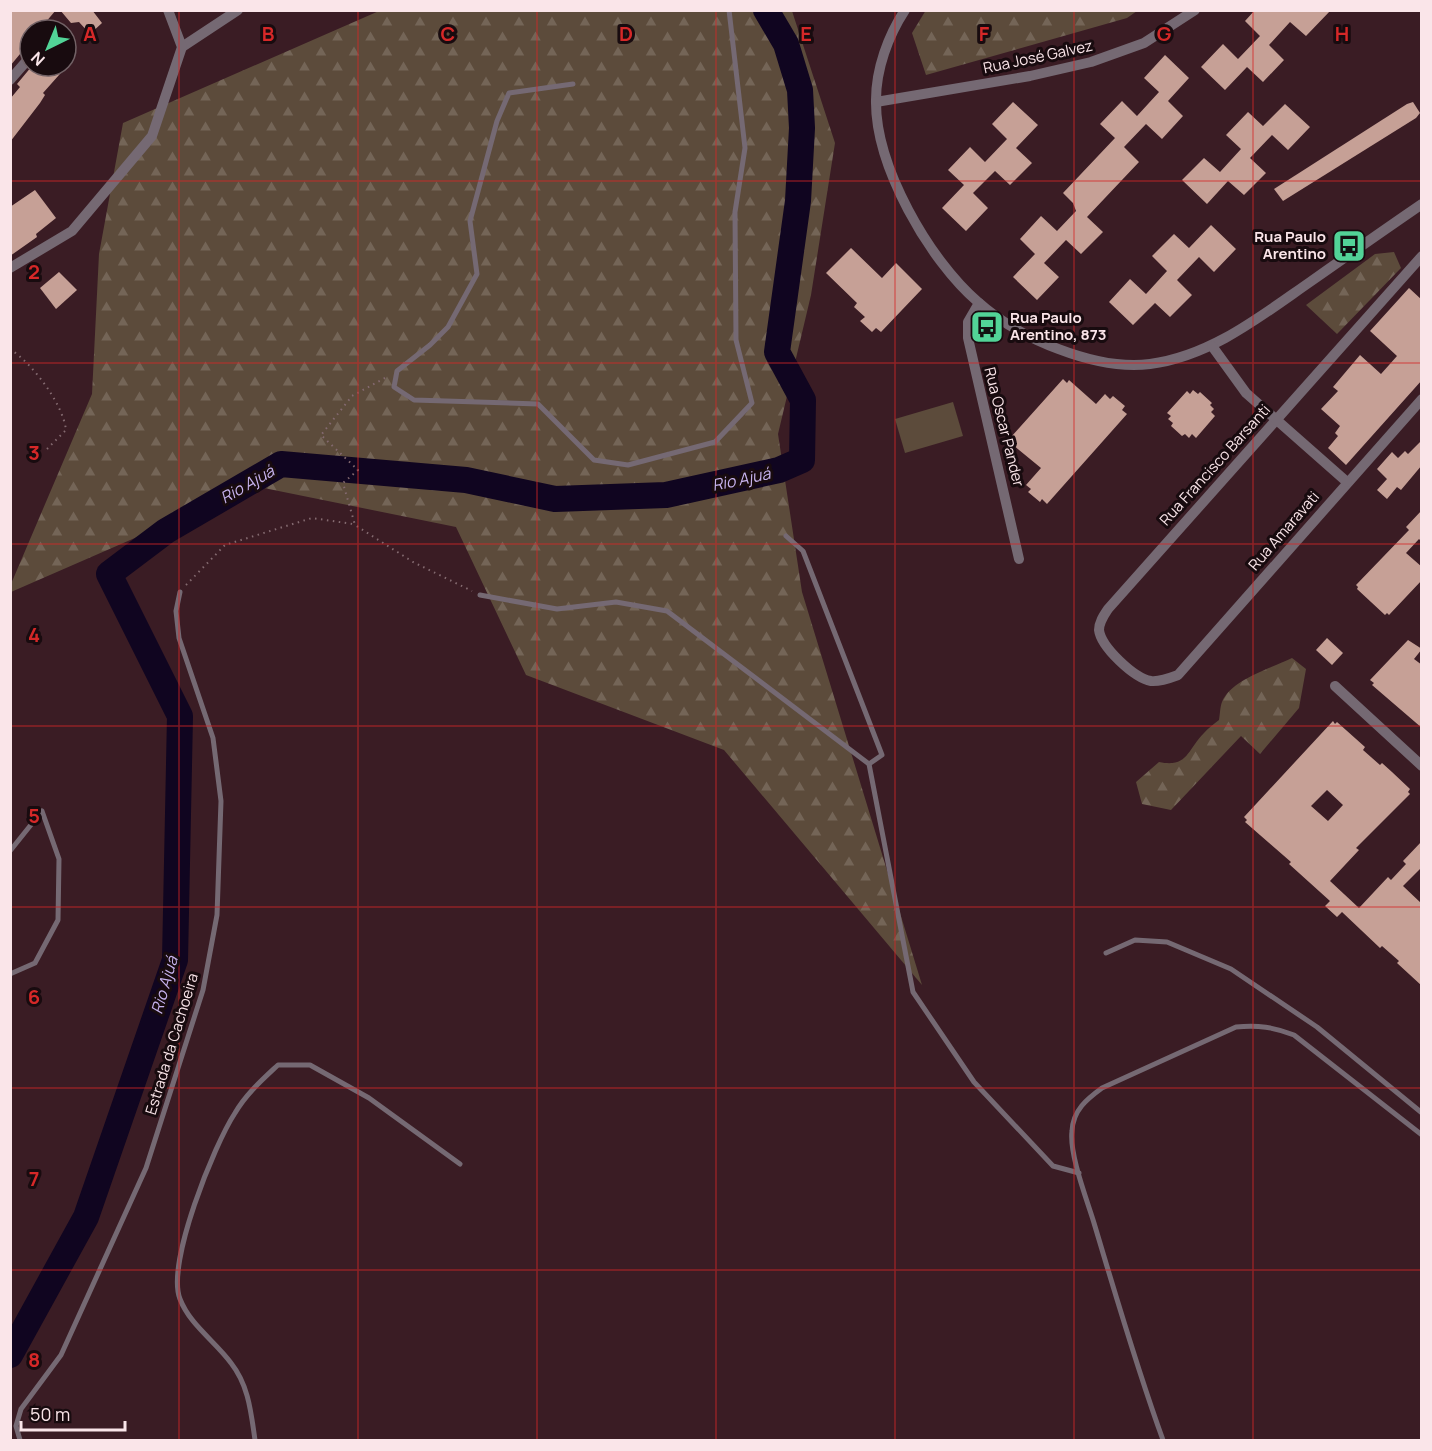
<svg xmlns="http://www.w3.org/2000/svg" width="1432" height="1451" font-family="Manrope,sans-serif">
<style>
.forest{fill:url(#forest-firs)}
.pitch{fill:#5c4b3b}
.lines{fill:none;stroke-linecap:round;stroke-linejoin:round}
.river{stroke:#100520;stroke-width:26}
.building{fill:#c6a096;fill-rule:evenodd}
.path{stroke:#846a70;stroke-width:2;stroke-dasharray:1.5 4.5;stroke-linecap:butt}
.service{stroke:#756973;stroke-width:5}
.minor{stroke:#756973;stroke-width:10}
.grid{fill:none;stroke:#d62828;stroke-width:1.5;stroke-opacity:0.55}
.labels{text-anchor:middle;stroke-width:6;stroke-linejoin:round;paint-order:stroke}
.street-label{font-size:15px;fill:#fae5e9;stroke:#180b0f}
.poi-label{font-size:15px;font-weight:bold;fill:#fae5e9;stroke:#180b0f;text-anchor:end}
.water-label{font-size:16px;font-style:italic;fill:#c7b3ee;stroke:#180b0f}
.grid-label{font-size:20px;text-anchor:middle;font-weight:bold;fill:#d62828;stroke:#180b0f;stroke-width:6;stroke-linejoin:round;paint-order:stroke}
</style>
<defs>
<pattern id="forest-firs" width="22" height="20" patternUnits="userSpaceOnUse" patternTransform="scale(1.5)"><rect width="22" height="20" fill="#5c4b3b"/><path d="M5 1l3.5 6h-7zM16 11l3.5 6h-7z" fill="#746557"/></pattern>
</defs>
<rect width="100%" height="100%" fill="#3a1c24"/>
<g class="forest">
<path d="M926 10H1137V11L1127 18 926 75 912 33Z"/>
<path d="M379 11H792L835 143 811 295 778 434 802 592 922 985 724 750 526 675 456 527 254 486 11 592V584L92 394 99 254 123 123Z"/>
<path d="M1394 252 1401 268 1337 334 1306 305 1375 254Z"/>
<path d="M1292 658 1306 669 1299 708 1260 754 1241 736 1171 810 1142 804 1136 782 1159 762C1188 768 1187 750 1204 733 1208 728 1214 724 1219 720 1220 715 1220 707 1222 702 1231 679 1272 668 1292 658Z"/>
</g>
<path class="pitch" d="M953 402 963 436 905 453 895 419Z"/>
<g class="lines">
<path class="river" d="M10 1355 86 1217 175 960 180 716 109 574 166 531 281 464 466 480 555 499 666 495 779 470 802 460 803 400 777 352 798 201 802 128 800 90 786 44 766 10"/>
</g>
<g class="building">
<path d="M10 10H56L39 30H30V42L10 66Z"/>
<path d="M60 10H92L102 23 90 34 79 22 71 23Z"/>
<path d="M1255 10H1331L1306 36 1290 22 1269 45 1284 60 1263 82 1247 67 1225 90 1201 67 1223 44 1238 59 1260 36 1245 21Z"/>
<path d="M1165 55 1189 78 1168 101 1183 116 1162 139 1146 124 1124 147 1139 162 1087 217 1103 232 1081 254 1066 240 1044 263 1059 277 1037 300 1013 277 1035 254 1020 239 1041 216 1057 231 1076 211 1073 203 1063 193 1115 138 1100 124 1122 101 1137 116 1159 92 1144 78Z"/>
<path d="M32 66H67L43 93 45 95 40 103 10 142V99L20 87 17 84Z"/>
<path d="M1013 102 1038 125 1016 148 1032 163 1010 185 995 171 973 193 988 208 966 231 942 208 964 185 948 170 970 147 985 162 1007 139 992 124Z"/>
<path d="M1413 102 1420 113 1416 118 1283 201 1274 189 1407 104Z"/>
<path d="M1285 104 1310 127 1288 150 1272 135 1250 158 1266 173 1244 195 1228 181 1207 204 1182 180 1204 158 1220 172 1241 149 1226 135 1248 112 1263 126Z"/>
<path d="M35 190 56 218 36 234 37 237 10 256V207Z"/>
<path d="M1211 225 1236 249 1214 272 1199 257 1177 280 1192 295 1170 317 1155 303 1133 325 1109 302 1130 279 1146 294 1167 271 1152 256 1174 234 1189 248Z"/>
<path d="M851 248 882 278 896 263 922 289 881 332 876 328 872 332 860 321 865 317 854 307 857 303 826 273Z"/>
<path d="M59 272 77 290 56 309 40 288Z"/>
<path d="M1409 288 1422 300V380L1346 465 1328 448 1338 436 1335 433 1340 426 1321 409 1338 391 1333 387 1360 355 1381 374 1397 356 1370 331Z"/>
<path d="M1063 379 1067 383 1069 380 1096 404 1105 394 1110 399 1113 396 1125 406 1122 410 1127 414 1047 504 1042 499 1040 502 1028 492 1031 489 1026 485 1041 468 1013 445 1016 441 1011 437Z"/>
<path d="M1193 390 1198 394 1200 392 1212 403 1210 405 1214 409 1211 412 1215 416 1196 438 1192 434 1189 438 1185 434 1182 436 1171 426 1173 423 1168 419 1171 416 1167 413 1187 391 1190 394Z"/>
<path d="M1422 440V465L1401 490 1397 487 1387 499 1377 490 1387 479 1377 469 1392 452 1398 458 1405 451 1408 454Z"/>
<path d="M1422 510V542L1419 539 1406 553 1422 567V580L1389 615 1387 613 1385 615 1357 589 1358 587 1356 585 1409 530 1406 527Z"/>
<path d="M1327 638 1343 653 1332 665 1316 650Z"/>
<path d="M1408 640 1422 649 1414 659 1422 665V728L1372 685 1374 683 1370 680Z"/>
<path d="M1333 721 1335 724 1337 722 1365 747 1363 750 1380 765 1382 763 1392 772 1410 789 1408 792 1410 794 1356 848 1359 850 1330 881 1359 908 1388 877 1391 880 1406 864 1403 861 1422 841V867L1403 886 1422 904V986L1397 963 1399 961 1382 946 1380 948 1342 912 1337 917 1325 906 1330 901 1289 864 1291 862 1245 822 1247 820 1244 817ZM1327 790 1343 805 1328 821 1311 806Z"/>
</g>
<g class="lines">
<g class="path">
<path d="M10 349C33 364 63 404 66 430L44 452"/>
<path d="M385 378 352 396 321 435 358 470 343 483 355 525 413 562 472 591"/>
<path d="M186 585 225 545 312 518 353 524"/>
</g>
<g class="service">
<path d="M573 84 509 93 497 121 470 221 477 274 448 327 430 345 397 371 394 387 414 400 538 404 594 460 628 465 715 442 752 403 736 340 735 212 745 148 729 10"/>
<path d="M786 536 803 551 882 755 869 764"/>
<path d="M480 595 557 609 616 602 667 611 869 764 913 992 974 1082 1053 1166 1079 1173"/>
<path d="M10 851 42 811 59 859 58 920 35 963 10 974"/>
<path d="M1106 953 1135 940 1167 942 1231 969 1317 1027 1422 1113"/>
<path d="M20 1440 16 1426 21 1409 61 1355 146 1168 203 990 217 915 221 801 213 738 179 638 176 611 180 592"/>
<path d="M255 1440C251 1413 249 1386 231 1363 215 1341 190 1325 180 1299 166 1264 214 1145 235 1113 246 1094 262 1080 278 1065H310L369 1098 460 1164"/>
<path d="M1163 1440C1137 1369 1116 1296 1094 1223 1087 1200 1069 1154 1072 1131 1073 1110 1087 1099 1102 1088L1236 1027C1258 1025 1274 1027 1294 1035L1422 1135"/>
</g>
<g class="minor">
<path d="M905 10C888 36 876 69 876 100 875 166 929 260 978 302 1018 338 1096 371 1150 364 1211 356 1261 316 1310 282 1347 256 1384 230 1422 204"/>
<path d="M182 47 238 10"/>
<path d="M10 80 30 57"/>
<path d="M876 102 1030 76 1091 62 1144 43 1195 10"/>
<path d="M1422 256 1108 609C1104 615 1099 622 1099 630 1101 647 1134 678 1151 681 1160 682 1170 678 1178 675L1422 399"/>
<path d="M10 268 72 231 152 136 182 47 168 10"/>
<path d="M979 303 968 322V338L1019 559"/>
<path d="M1212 346 1246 393 1347 482"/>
<path d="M1335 686 1422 766"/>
</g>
</g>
<path class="grid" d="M179 10V1440M358 10V1440M537 10V1440M716 10V1440M895 10V1440M1074 10V1440M1253 10V1440M10 181H1422M10 363H1422M10 544H1422M10 726H1422M10 907H1422M10 1088H1422M10 1270H1422"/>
<defs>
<g id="bus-square" transform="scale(1.725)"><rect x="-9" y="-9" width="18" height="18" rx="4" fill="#52d397" stroke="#180b0f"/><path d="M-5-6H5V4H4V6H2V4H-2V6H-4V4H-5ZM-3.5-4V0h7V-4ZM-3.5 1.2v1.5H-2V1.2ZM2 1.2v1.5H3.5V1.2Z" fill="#111"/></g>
</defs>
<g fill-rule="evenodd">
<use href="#bus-square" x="1349" y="246"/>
<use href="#bus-square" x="987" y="327"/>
</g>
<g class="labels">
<g class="street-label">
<text transform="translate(1038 57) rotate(-12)" y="5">Rua José Galvez</text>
<text transform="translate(1004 427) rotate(76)" y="5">Rua Oscar Pander</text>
<text transform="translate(1215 465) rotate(-48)" y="5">Rua Francisco Barsanti</text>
<text transform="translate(1284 531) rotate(-49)" y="5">Rua Amaravati</text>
<text transform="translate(172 1044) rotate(-73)" y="5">Estrada da Cachoeira</text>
</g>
<g class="poi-label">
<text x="1326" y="242">Rua Paulo<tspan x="1326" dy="17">Arentino</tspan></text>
<text x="1010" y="323" text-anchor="start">Rua Paulo<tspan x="1010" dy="17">Arentino, 873</tspan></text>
</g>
<g class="water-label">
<text transform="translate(741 479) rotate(-12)" y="6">Rio Ajuá</text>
<text transform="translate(247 484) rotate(-30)" y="6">Rio Ajuá</text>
<text transform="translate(164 985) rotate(-74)" y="6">Rio Ajuá</text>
</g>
</g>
<g class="grid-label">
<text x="90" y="41">A</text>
<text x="268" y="41">B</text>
<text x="448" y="41">C</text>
<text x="626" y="41">D</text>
<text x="806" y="41">E</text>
<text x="984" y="41">F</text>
<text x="1164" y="41">G</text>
<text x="1342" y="41">H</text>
<text x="34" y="279">2</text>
<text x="34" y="460">3</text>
<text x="34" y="642">4</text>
<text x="34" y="823">5</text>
<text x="34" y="1004">6</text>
<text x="34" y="1186">7</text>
<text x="34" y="1367">8</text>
</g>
<rect width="1432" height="1451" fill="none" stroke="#fae5e9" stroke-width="24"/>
<g transform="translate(48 48) rotate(223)"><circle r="28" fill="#180b0f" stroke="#726266" stroke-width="1.5"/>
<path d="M0-4.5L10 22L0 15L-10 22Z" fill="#52d397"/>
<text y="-9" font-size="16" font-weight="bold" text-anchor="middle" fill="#fae5e9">N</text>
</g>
<path d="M21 1421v9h104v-9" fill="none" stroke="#fae5e9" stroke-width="3"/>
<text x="30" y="1421" font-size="18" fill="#fae5e9" stroke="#180b0f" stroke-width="4.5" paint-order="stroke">50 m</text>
</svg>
